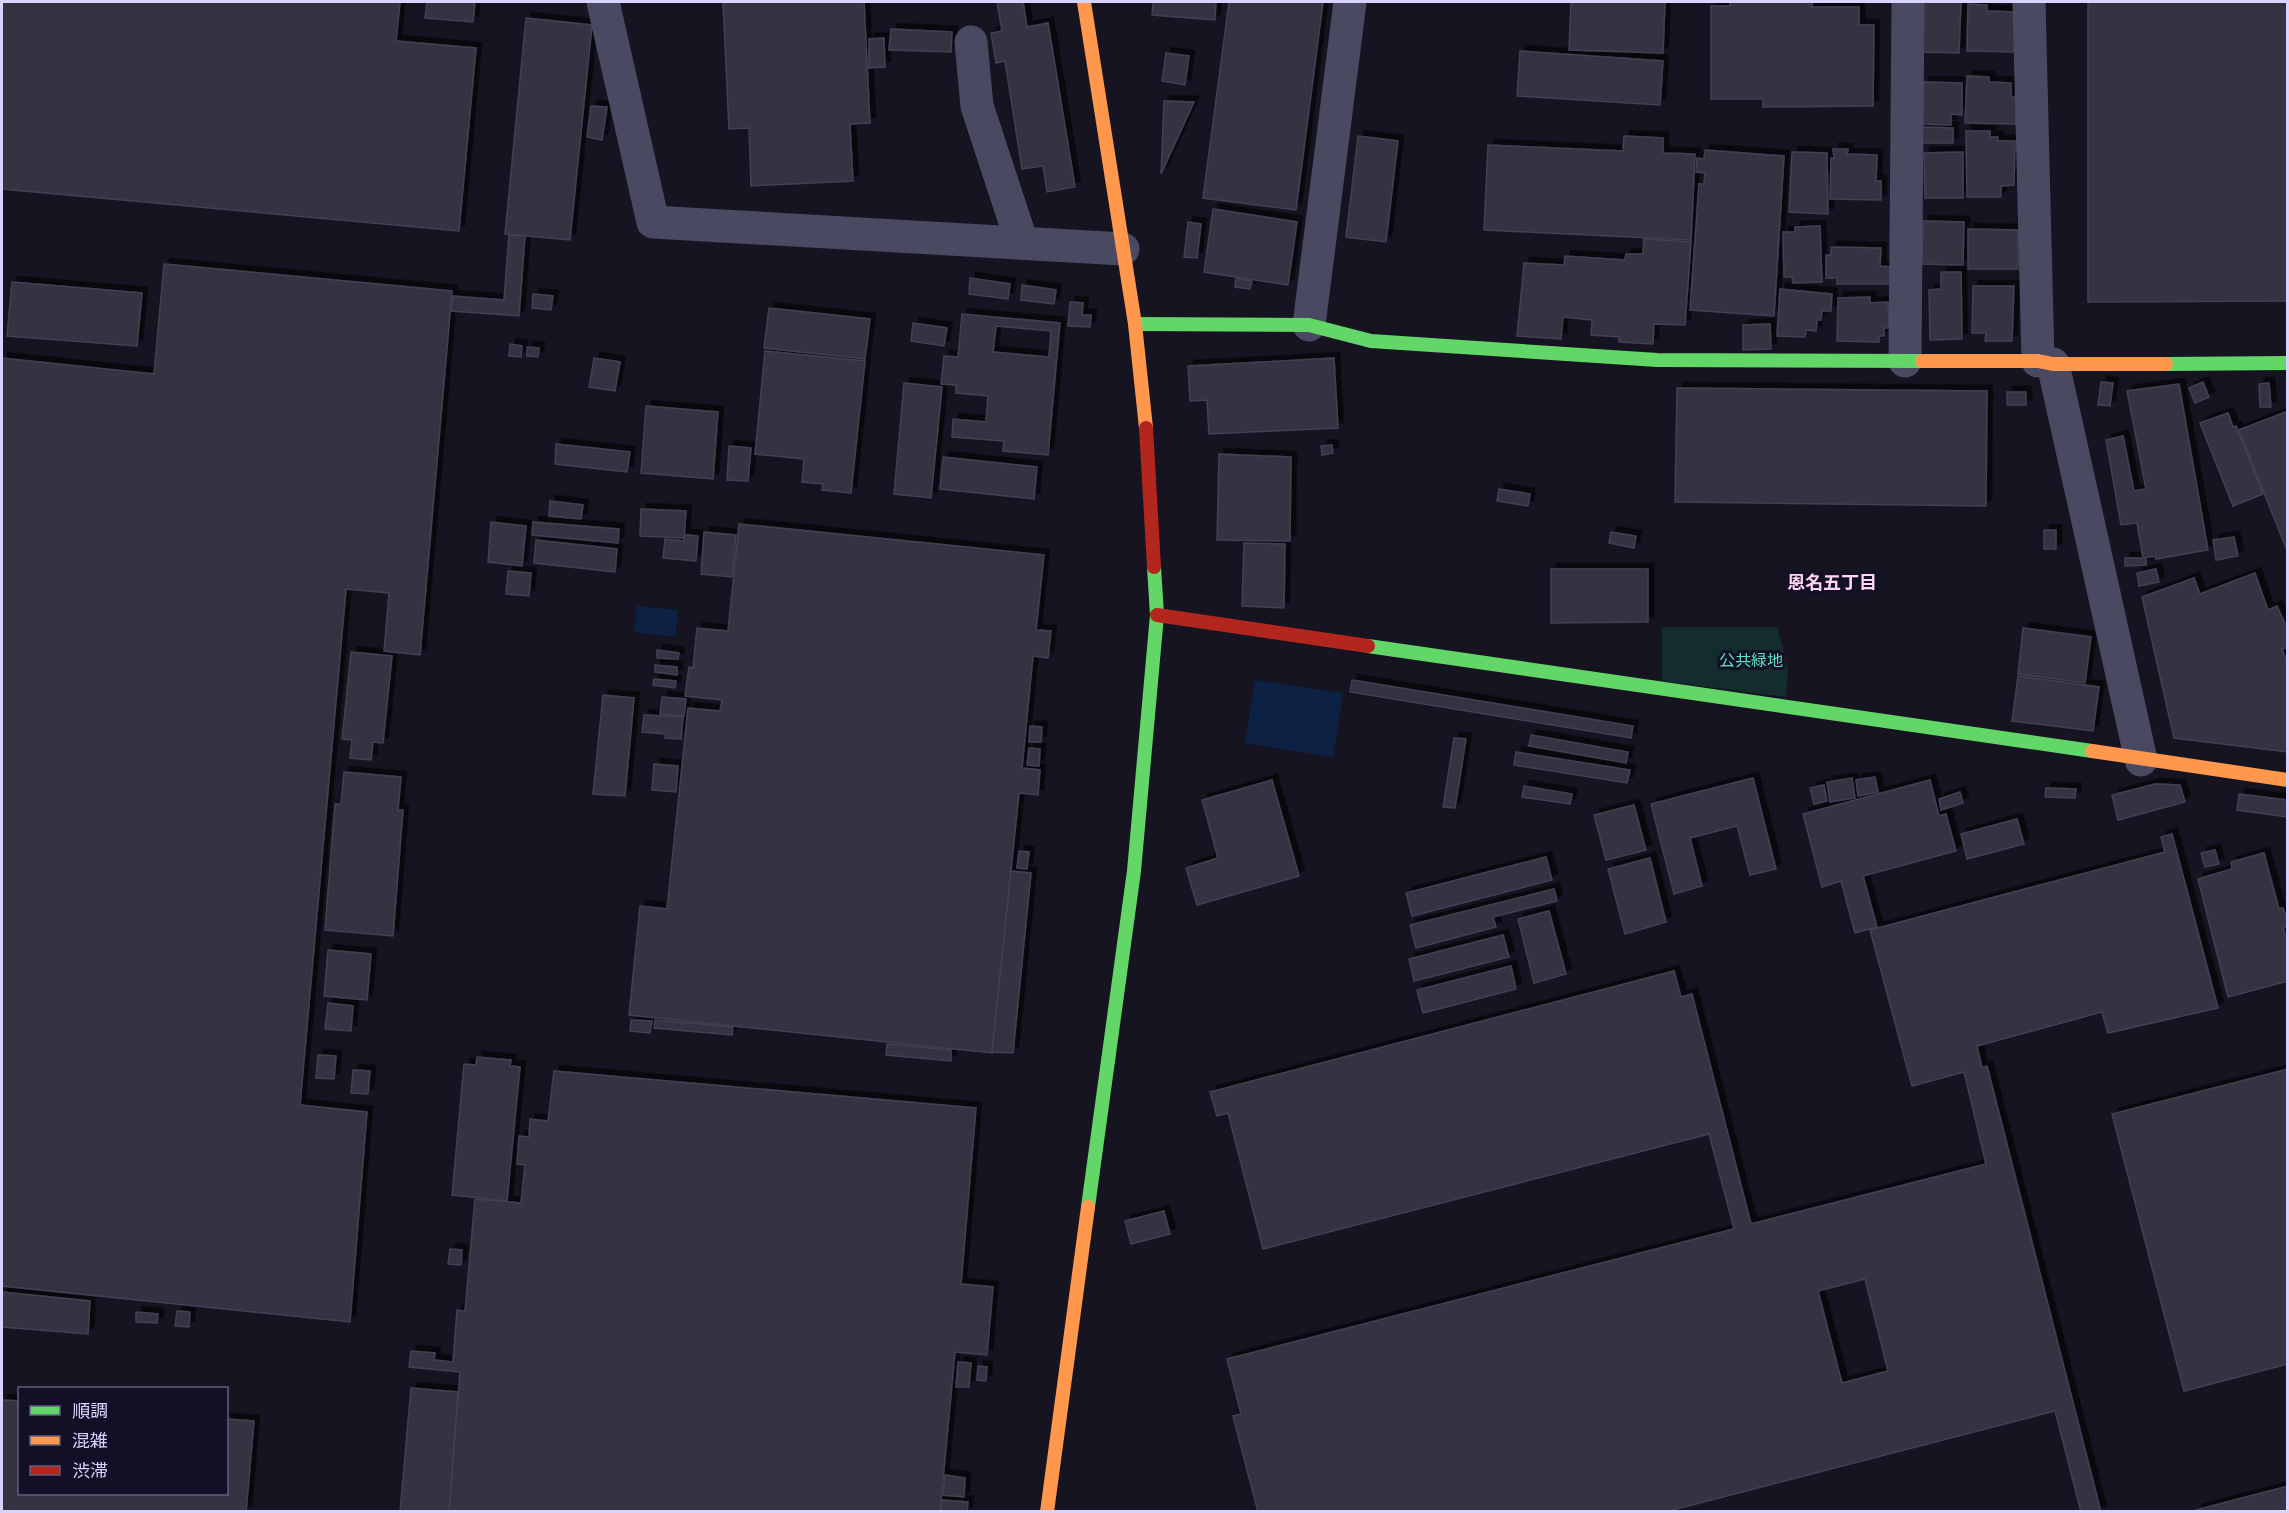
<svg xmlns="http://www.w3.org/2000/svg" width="2289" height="1513" font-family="'Source Sans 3','Noto Sans JP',sans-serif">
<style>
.green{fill:#132c2d}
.water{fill:#0d2144}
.building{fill:#343243;stroke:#433f54;stroke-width:1.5;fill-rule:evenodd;filter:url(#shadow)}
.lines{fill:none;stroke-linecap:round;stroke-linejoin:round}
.street{stroke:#4a4962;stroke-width:33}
.fast{stroke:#63d668;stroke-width:14}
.slow{stroke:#ff974d;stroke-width:14}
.jam{stroke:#b3261e;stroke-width:14}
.labels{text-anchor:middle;stroke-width:6;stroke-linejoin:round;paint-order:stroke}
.park-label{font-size:16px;fill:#5fe0c0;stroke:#130f26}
.neighbourhood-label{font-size:18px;font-weight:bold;fill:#ffd6f0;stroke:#130f26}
</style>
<defs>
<filter id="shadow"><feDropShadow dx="5.5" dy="-5.5" stdDeviation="0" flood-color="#0009"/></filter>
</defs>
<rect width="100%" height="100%" fill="#161421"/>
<path class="green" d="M1662 627H1777L1788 668 1786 697 1662 681Z"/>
<g class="water">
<path d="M637 606 678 610 675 637 634 632Z"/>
<path d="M1255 680 1343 693 1333 757 1245 743Z"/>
</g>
<g class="building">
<path d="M2 2H400L396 41 476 48 459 231 2 189Z"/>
<path d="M427 2H475L473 22 425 18Z"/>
<path d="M723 2H864L870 123 850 124 853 181 751 186 749 128 729 129Z"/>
<path d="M997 2H1023L1027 27 1048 23 1075 187 1047 192 1043 166 1022 169 1005 61 996 63 991 33 1002 31Z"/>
<path d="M1153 2H1216L1215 20 1152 15Z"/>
<path d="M1229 2H1323L1296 210 1203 198Z"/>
<path d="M1571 2H1665L1663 53 1569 50Z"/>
<path d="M1730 2H1812V7H1859V25H1874L1873 106 1763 107V99H1711V6H1730Z"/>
<path d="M1924 2H1961L1959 53 1922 52Z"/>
<path d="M2088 2H2288V301L2088 302Z"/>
<path d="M1968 4 1987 5V11L2015 12 2014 52 1967 51Z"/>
<path d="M526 18 592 25 570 240 505 234Z"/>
<path d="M891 29 952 32 951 52 889 50Z"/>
<path d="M884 38 885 67 869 68V39Z"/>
<path d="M1520 51 1663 61 1660 105 1517 96Z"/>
<path d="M1166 53 1189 56 1185 85 1162 81Z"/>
<path d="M1967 76 1989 77V82L2011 83V97H2017L2016 124 1965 123Z"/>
<path d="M1924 82 1962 83V115L1951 114V125L1923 124Z"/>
<path d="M1164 101 1194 102 1161 174Z"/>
<path d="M591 106 607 107 602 140 587 137Z"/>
<path d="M1922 127 1953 128V143H1922Z"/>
<path d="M1966 131H1990V137H1998V141H2015L2014 185 2001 186V197H1967Z"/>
<path d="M1358 136 1398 141 1386 242 1346 237Z"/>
<path d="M1624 136 1663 138V153L1695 154 1691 240 1484 230 1488 145 1623 151Z"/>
<path d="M1833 149H1848L1847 154 1877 155 1876 181H1881V200L1830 199 1831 158H1834Z"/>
<path d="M1705 150 1784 156 1774 316 1690 310 1699 184H1704L1705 173 1696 172 1697 158 1704 159Z"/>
<path d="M1792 152 1827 153 1828 214 1789 212Z"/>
<path d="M1963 152V198H1925L1924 153Z"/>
<path d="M1213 209 1297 222 1288 285 1204 272Z"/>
<path d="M1923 221 1964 222 1963 265 1922 264Z"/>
<path d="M1188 222 1201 224 1197 258 1184 257Z"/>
<path d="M1820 226 1822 282 1793 283 1792 277H1784L1783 232H1795V227Z"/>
<path d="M1968 229 2018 230V269H1968Z"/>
<path d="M509 235 525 236 519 316 451 311 453 296 504 300Z"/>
<path d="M1644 239 1691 242 1685 325 1654 324 1653 344 1619 342V337L1591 335 1592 320 1563 317 1561 339 1517 336 1524 263 1564 265 1565 256 1625 260 1626 254H1643Z"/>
<path d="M1831 247 1881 248 1880 266 1890 267V284H1837V278H1826V255H1831Z"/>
<path d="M164 264 452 291 420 655 384 651 389 593 346 589 300 1105 367 1112 350 1322 2 1286V358L154 374Z"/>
<path d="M1941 272H1961L1962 339 1930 340 1929 290 1941 289Z"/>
<path d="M970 278 1010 284 1008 299 969 294Z"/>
<path d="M1236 278 1252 281 1250 289 1235 287Z"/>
<path d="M12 282 142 293 137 346 7 336Z"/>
<path d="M1022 285 1056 290 1054 304 1021 300Z"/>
<path d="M1973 286H2014L2012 341H1985L1986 333H1972Z"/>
<path d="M1780 289 1832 294 1831 311H1822L1821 320H1817L1816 331 1806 330 1805 337 1777 336Z"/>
<path d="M533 294 553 296 551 310 532 308Z"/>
<path d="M1870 297V303L1888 302 1889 328H1884V336H1879V342L1837 341 1838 298Z"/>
<path d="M1070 302 1083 303 1082 315H1091L1090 327 1068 326Z"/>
<path d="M769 308 870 319 865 359 764 348Z"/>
<path d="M962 314 1060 323 1048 455 1003 451 1004 441 952 437 953 419 986 422 988 396 956 393V385L941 384 944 356 958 357ZM996 326 1051 331 1049 357 993 352Z"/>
<path d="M913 323 947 328 944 346 911 341Z"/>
<path d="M1770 324 1771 349 1743 350V325Z"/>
<path d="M510 344 522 346 521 357 509 356Z"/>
<path d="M527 347 539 348 538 357 527 356Z"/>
<path d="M765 351 865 361 851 493 822 490 823 484 802 482 804 459 755 454Z"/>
<path d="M594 358 620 362 615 391 589 387Z"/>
<path d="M1334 358 1338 428 1209 434 1207 400 1190 401 1188 366Z"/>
<path d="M2101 382 2113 383 2110 406 2098 405Z"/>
<path d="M2203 382 2209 397 2195 403 2189 388Z"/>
<path d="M904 383 942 387 931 498 894 494Z"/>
<path d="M2269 383 2271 407H2260L2259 384Z"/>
<path d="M2179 384 2208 550 2156 559V556L2143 558 2137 523 2121 525 2106 440 2123 436 2134 491 2146 489 2127 391Z"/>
<path d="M1677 388 1987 391 1986 506 1675 502Z"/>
<rect x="2007" y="392" width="19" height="13"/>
<path d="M646 406 718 412 713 479 641 473Z"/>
<path d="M2288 411V553L2239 430Z"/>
<path d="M2228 413 2233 427 2236 426 2263 494 2233 506 2200 423Z"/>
<path d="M556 444 630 452 627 472 555 464Z"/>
<path d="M1332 445 1333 453 1322 455 1321 446Z"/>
<path d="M729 446 751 448 748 481 727 480Z"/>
<path d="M1219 454 1291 457 1290 541 1217 540Z"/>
<path d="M943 457 1037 467 1034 499 940 489Z"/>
<path d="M1499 489 1530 494 1528 506 1497 501Z"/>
<path d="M550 501 583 505 581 519 549 516Z"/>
<path d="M641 509 686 511 684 538 640 536Z"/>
<path d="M491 522 526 526 522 566 488 562Z"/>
<path d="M533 522 619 529 618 543 532 535Z"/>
<path d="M739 524 1044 555 1036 630 1051 631 1048 658 1033 656 1022 768 1040 770 1038 795 1019 793 992 1053 629 1015 640 906 667 909 688 708 720 711 722 700 685 696 689 667 693 668 697 628 728 631Z"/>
<rect x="2044" y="530" width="12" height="19"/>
<path d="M704 532 736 535 732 577 701 574Z"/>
<path d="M1611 532 1636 536 1634 548 1609 543Z"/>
<path d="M685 535 698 536 696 561 663 558 665 539 684 541Z"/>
<path d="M2234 537 2238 556 2216 560 2213 540Z"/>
<path d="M536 540 617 549 615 572 534 563Z"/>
<path d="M1244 543 1285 544 1284 608 1242 606Z"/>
<path d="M2125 558H2146V565L2125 566Z"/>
<path d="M1551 569H1648V622L1551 623Z"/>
<path d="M2156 569 2159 582 2139 586 2137 573Z"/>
<path d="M508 571 531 573 529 596 506 594Z"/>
<path d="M2255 573 2268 610 2277 606 2288 630V647L2282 649 2288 665V752L2174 738 2142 597 2194 578 2200 594Z"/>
<path d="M2023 628 2091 637 2085 683 2018 674Z"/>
<path d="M657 650 679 653 678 659 657 658Z"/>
<path d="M351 652 392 656 383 743 373 742 371 760 350 758 352 740 342 739Z"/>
<path d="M655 665 677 667V675L655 672Z"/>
<path d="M2018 676 2099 687 2093 731 2012 721Z"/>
<path d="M654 679 676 681 675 688 653 685Z"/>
<path d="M1352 680 1633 726 1631 738 1350 692Z"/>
<path d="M603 695 634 698 625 796 593 794Z"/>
<path d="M662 697 686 699 684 716 660 714Z"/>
<path d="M644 715 683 717 681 739 665 738 666 734 642 732Z"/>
<path d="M1030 726 1042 727 1041 742H1029Z"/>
<path d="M1531 735 1628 752 1626 763 1529 746Z"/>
<path d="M1454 738 1466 739 1455 808 1443 807Z"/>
<path d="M1029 748 1040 749 1039 766 1027 765Z"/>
<path d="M1516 752 1630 770 1627 783 1514 765Z"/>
<path d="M654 764 678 766 676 792 652 790Z"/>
<path d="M344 772 401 777 398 810H403L393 936 325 930 335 804H341Z"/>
<path d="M1875 777 1878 792 1858 796 1856 780Z"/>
<path d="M1753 778 1776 869 1750 875 1737 826 1690 838 1702 886 1674 894 1651 804Z"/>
<path d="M1852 778 1855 798 1830 802 1827 782Z"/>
<path d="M1272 780 1299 876 1197 905 1186 868 1218 858 1202 800Z"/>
<path d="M1930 780 1939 816 1946 814 1956 851 1863 876 1877 927 1855 933 1841 881 1822 887 1803 814Z"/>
<path d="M2155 784 2180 785 2185 802 2118 820 2112 795Z"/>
<path d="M1824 785 1827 801 1814 804 1810 788Z"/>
<path d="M1524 786 1572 794 1570 804 1522 797Z"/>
<path d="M2046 788 2076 789 2075 798 2045 797Z"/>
<path d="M1960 792 1963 803 1941 810 1939 799Z"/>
<path d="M2239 794 2288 800V817L2237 810Z"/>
<path d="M1634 805 1646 850 1606 860 1594 815Z"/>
<path d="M2017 819 2024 844 1967 859 1961 834Z"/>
<path d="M2172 834 2218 1008 2108 1033 2102 1012 1977 1046 1982 1068 1987 1066 2101 1512H2081L2055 1411 1665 1512H1258L1233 1416 1241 1414 1227 1359 1734 1229 1709 1134 1263 1249 1228 1113 1217 1116 1210 1092 1674 971 1681 997 1692 994 1751 1224 1986 1164 1964 1072 1912 1086 1870 930 2165 852 2161 837ZM1865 1279 1888 1371 1842 1383 1818 1291Z"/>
<path d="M2215 850 2219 864 2205 867 2201 853Z"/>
<path d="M1019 851 1029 852 1027 869 1017 868Z"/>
<path d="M2264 853 2279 909 2283 908 2288 924V927L2283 928 2288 944V981L2228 997 2198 879 2232 869 2231 862Z"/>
<path d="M1546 857 1552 880 1412 916 1406 893Z"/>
<path d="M1650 858 1666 922 1625 934 1608 869Z"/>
<path d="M1011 871 1031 873 1013 1053 992 1052Z"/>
<path d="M1554 889 1557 901 1493 917 1496 927 1416 948 1410 925Z"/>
<path d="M1549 911 1566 974 1534 983 1518 919Z"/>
<path d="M1503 935 1509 957 1414 981 1409 959Z"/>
<path d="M328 950 371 954 367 1000 324 996Z"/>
<path d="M1511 966 1516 989 1423 1013 1417 990Z"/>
<path d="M328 1003 353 1006 351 1031 325 1029Z"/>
<path d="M631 1020 652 1021 650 1033 630 1031Z"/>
<path d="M655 1020 733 1027 732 1035 654 1028Z"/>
<path d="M887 1044 951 1050V1061L886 1055Z"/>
<path d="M318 1055 336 1056 334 1079 316 1078Z"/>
<path d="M477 1057 511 1060 510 1066 520 1067 507 1201 452 1195 464 1064 476 1065Z"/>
<path d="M2288 1069V1364L2184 1391 2112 1114Z"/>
<path d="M353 1070 370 1071 368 1094 351 1093Z"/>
<path d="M554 1071 976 1108 961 1284 993 1287 987 1355 955 1352 940 1512H449L460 1372 409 1367 411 1351 435 1353 434 1360 453 1362 457 1310 465 1311 475 1199 521 1203 525 1165 517 1164 519 1136 529 1137 530 1119 548 1121Z"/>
<path d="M1164 1211 1170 1234 1131 1244 1125 1221Z"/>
<path d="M450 1249 462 1250 461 1265 448 1264Z"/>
<path d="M2 1292 90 1301 88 1334 2 1327Z"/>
<path d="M177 1311 190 1312 189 1327 175 1326Z"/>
<path d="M136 1312 158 1314 157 1323 136 1322Z"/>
<path d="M958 1362 971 1363 969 1387H956Z"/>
<path d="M978 1366 987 1367 986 1381 977 1380Z"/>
<path d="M411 1388 458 1392 449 1512H400Z"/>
<path d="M2 1400 20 1401V1494H226V1419L254 1421 246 1512H2Z"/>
<path d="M945 1475 965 1478 964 1497 943 1495Z"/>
<path d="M2288 1486V1512H2197L2196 1510Z"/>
<path d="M942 1500 968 1502 967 1512H941Z"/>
</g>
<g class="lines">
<g class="street">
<path d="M603 2 653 222 1123 249"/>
<path d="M2029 2 2038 361"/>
<path d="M971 42 977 106 1022 243"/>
<path d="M1309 325 1350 2"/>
<path d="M1905 361 1908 2"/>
<path d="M2053 364 2141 760"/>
</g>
<g class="fast">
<path d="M1135 324 1309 325 1371 341 1657 360 1922 361"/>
<path d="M2166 364 2288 363"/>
<path d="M1368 646 2092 751"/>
<path d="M1088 1207 1134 871 1157 615 1154 567"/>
</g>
<g class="slow">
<path d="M1084 2 1135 324 1146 428"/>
<path d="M1922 361H2038L2053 364H2166"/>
<path d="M2092 751 2288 780"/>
<path d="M1047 1512 1088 1207"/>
</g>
<g class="jam">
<path d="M1146 428 1154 567"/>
<path d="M1157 615 1368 646"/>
</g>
</g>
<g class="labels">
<g class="park-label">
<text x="1751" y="666">公共緑地</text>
</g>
<g class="neighbourhood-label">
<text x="1832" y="589">恩名五丁目</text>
</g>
</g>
<rect width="2289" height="1513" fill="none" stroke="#d9d4ff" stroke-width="6"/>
<rect x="18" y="1387" width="210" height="108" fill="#130f26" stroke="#625e7d" stroke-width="1.5"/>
<rect x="30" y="1406" width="30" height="9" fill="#63d668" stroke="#625e7d" stroke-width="1.5"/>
<text x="72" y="1417" font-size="18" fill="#d9d4ff">順調</text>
<rect x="30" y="1436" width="30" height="9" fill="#ff974d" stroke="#625e7d" stroke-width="1.5"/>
<text x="72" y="1447" font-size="18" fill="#d9d4ff">混雑</text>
<rect x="30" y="1466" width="30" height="9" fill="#b3261e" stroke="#625e7d" stroke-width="1.5"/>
<text x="72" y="1477" font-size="18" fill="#d9d4ff">渋滞</text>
</svg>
